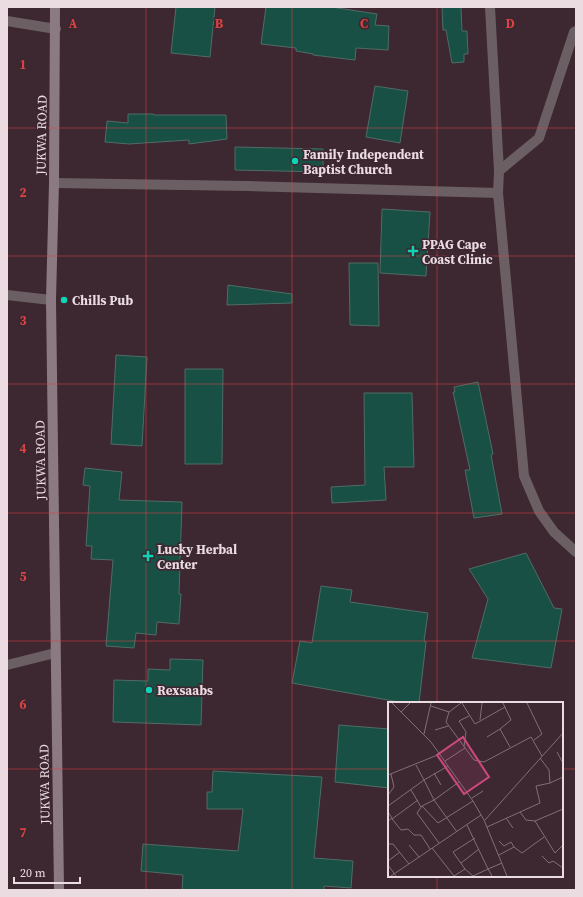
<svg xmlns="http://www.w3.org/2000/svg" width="583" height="897" font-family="'Source Serif 4',serif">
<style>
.building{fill:#195045;stroke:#4f6c65}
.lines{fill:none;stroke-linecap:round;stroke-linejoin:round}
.street{stroke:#6b5f64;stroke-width:10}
.secondary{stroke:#8c7a82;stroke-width:10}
.grid{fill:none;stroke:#d94344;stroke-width:1;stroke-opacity:0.55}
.poi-dot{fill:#0bd5b5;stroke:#3d2731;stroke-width:1.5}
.labels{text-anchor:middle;stroke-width:3.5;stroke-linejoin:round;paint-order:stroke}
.street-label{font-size:13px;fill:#ebdce2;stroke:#3d2731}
.poi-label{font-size:13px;font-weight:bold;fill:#ebdce2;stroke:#3d2731;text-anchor:start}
.inset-road{fill:none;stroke:#836f78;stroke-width:1}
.view{fill:#cc497d;fill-opacity:0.15;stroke:#cc497d;stroke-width:2}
.inset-edge{fill:none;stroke:#ebdce2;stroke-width:2}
.grid-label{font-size:13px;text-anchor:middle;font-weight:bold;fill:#d94344;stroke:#3d2731;stroke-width:3.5;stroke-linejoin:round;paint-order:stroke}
</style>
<rect width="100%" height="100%" fill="#3d2731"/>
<g class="building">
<path d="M176 7H215L210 57 171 53Z"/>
<path d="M266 7H331L377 14 375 25 389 26 388 50 356 48 355 60 313 55V54L296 51V48L261 44Z"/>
<path d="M442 7H461L462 31H467L468 54H464V62L452 63 446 30H443Z"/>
<path d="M375 86 408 91 400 143 366 137Z"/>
<path d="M128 114H153L154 115H226L227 139 189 144V140L129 144 105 142 107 121 128 123Z"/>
<path d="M235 147 323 149V172L235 170Z"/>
<path d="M382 209 430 212 426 276 380 273Z"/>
<path d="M349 263H378L379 326 350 325Z"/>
<path d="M228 285 292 294V303L227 305Z"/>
<path d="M116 355 147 357 142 446 111 444Z"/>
<path d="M185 369H223L222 464H185Z"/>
<path d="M478 382 493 454 491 455 502 514 474 518 465 470H470L453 392H455L454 387Z"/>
<path d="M364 393H412L414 467H384L386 500 332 503 331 487 365 485Z"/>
<path d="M85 468 122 472 119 500 182 502 179 594H181L179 624 157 622 156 635 136 633 134 648 106 646 113 560 91 559 92 546H86L90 486 83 485Z"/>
<path d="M526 553 554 608 562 609 551 668 472 658 488 599 469 569Z"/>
<path d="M321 586 352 590 350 602 428 613 424 641 426 642 419 703H405L292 683 300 641 312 643Z"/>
<path d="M170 659 203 660 201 725 113 722 114 680 148 681V669L170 670Z"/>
<path d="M339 725 389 729V788L335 782Z"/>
<path d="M213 771 322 777 314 858 353 861 351 888 324 886V890H182L183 875 141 871 143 844 238 851 243 809H207V792H212Z"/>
</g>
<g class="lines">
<g class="street">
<path d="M490 7 499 171 498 193 524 476 539 511 554 532 576 552"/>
<path d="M7 21 56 29"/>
<path d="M499 171 539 138 574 32 576 31"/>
<path d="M54 183 247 186 498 193"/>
<path d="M7 295 51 300"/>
<path d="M7 665 55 653"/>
</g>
<path class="secondary" d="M55 7 54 183 51 300 59 890"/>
</g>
<path class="grid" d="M146 7V890M292 7V890M437 7V703M7 128H576M7 256H576M7 384H576M7 513H576M7 641H576M7 769H389M562 769H576M437 876V890"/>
<g class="poi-dot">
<circle cx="295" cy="161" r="4"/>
<path d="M411 245h4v4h4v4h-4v4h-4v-4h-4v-4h4z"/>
<circle cx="64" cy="300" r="4"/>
<path d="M146 550h4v4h4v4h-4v4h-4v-4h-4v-4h4z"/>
<circle cx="149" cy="690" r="4"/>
</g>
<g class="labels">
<g class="street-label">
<text transform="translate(41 135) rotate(-89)" y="5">JUKWA ROAD</text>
<text transform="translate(40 460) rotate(-91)" y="5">JUKWA ROAD</text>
<text transform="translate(44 784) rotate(-91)" y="5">JUKWA ROAD</text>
</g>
<g class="poi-label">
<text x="303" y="159">Family Independent<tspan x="303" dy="15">Baptist Church</tspan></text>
<text x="422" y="249">PPAG Cape<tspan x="422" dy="15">Coast Clinic</tspan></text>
<text x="72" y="305">Chills Pub</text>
<text x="157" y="554">Lucky Herbal<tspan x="157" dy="15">Center</tspan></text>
<text x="157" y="695">Rexsaabs</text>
</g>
</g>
<g transform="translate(388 702)">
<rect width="175" height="175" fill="#3d2731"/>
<path class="inset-road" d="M4 1 43 40 85 99 96 118 119 174M73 1 61 10 58 20 86 58 96 60 143 35 154 54M74 1 87 22 117 5M115 1 123 18 112 27 122 45M139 1 154 32 146 38M43 4 61 10M13 10 22 1M92 18 94 1M47 28 60 24M36 32 43 1M99 35 112 27M76 45 78 30 71 19 81 14M169 50 175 61M152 56 161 68 162 81 175 75M57 59 77 46M60 64 36 78 46 98 71 80M46 71 53 83M0 73 52 52M23 88 33 105M0 93 6 85 3 72M84 96 95 89M30 98 4 117 13 128 20 127 26 133H33L42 147M0 104 36 78 28 63M34 104 50 121 85 99M0 110 4 116 0 119M132 110 138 118 147 119 167 151 175 143M118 116 125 126M97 118 175 31M147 119 175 107M79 123 100 167 85 174M99 125 152 101 148 84 162 81M111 139 116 144 123 140 126 145M51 141 29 111 34 104 46 98 69 130M0 142H5L21 162M21 143 31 155M44 146 66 174 77 167 85 174M111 153 126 145 134 151 156 135M154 154 161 161 165 159 175 166M0 159 12 150M73 161 91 147M0 163 8 174M77 167 65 150 87 136M3 174 93 113M104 174 100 167 114 161"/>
<path class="view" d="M75 35 101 75 76 92 49 53Z"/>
<rect width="175" height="175" class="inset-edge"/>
</g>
<g class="grid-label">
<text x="73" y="28">A</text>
<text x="219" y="28">B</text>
<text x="364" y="28">C</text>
<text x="510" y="28">D</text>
<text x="23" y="69">1</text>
<text x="23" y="197">2</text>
<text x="23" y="325">3</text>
<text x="23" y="453">4</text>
<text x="23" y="581">5</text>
<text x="23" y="709">6</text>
<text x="23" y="837">7</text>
</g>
<rect width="583" height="897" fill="none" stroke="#ebdce2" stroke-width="16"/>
<path d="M14 877v6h66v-6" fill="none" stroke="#ebdce2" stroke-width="2"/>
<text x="20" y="877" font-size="12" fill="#ebdce2" stroke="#3d2731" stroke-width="3" paint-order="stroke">20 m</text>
</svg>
